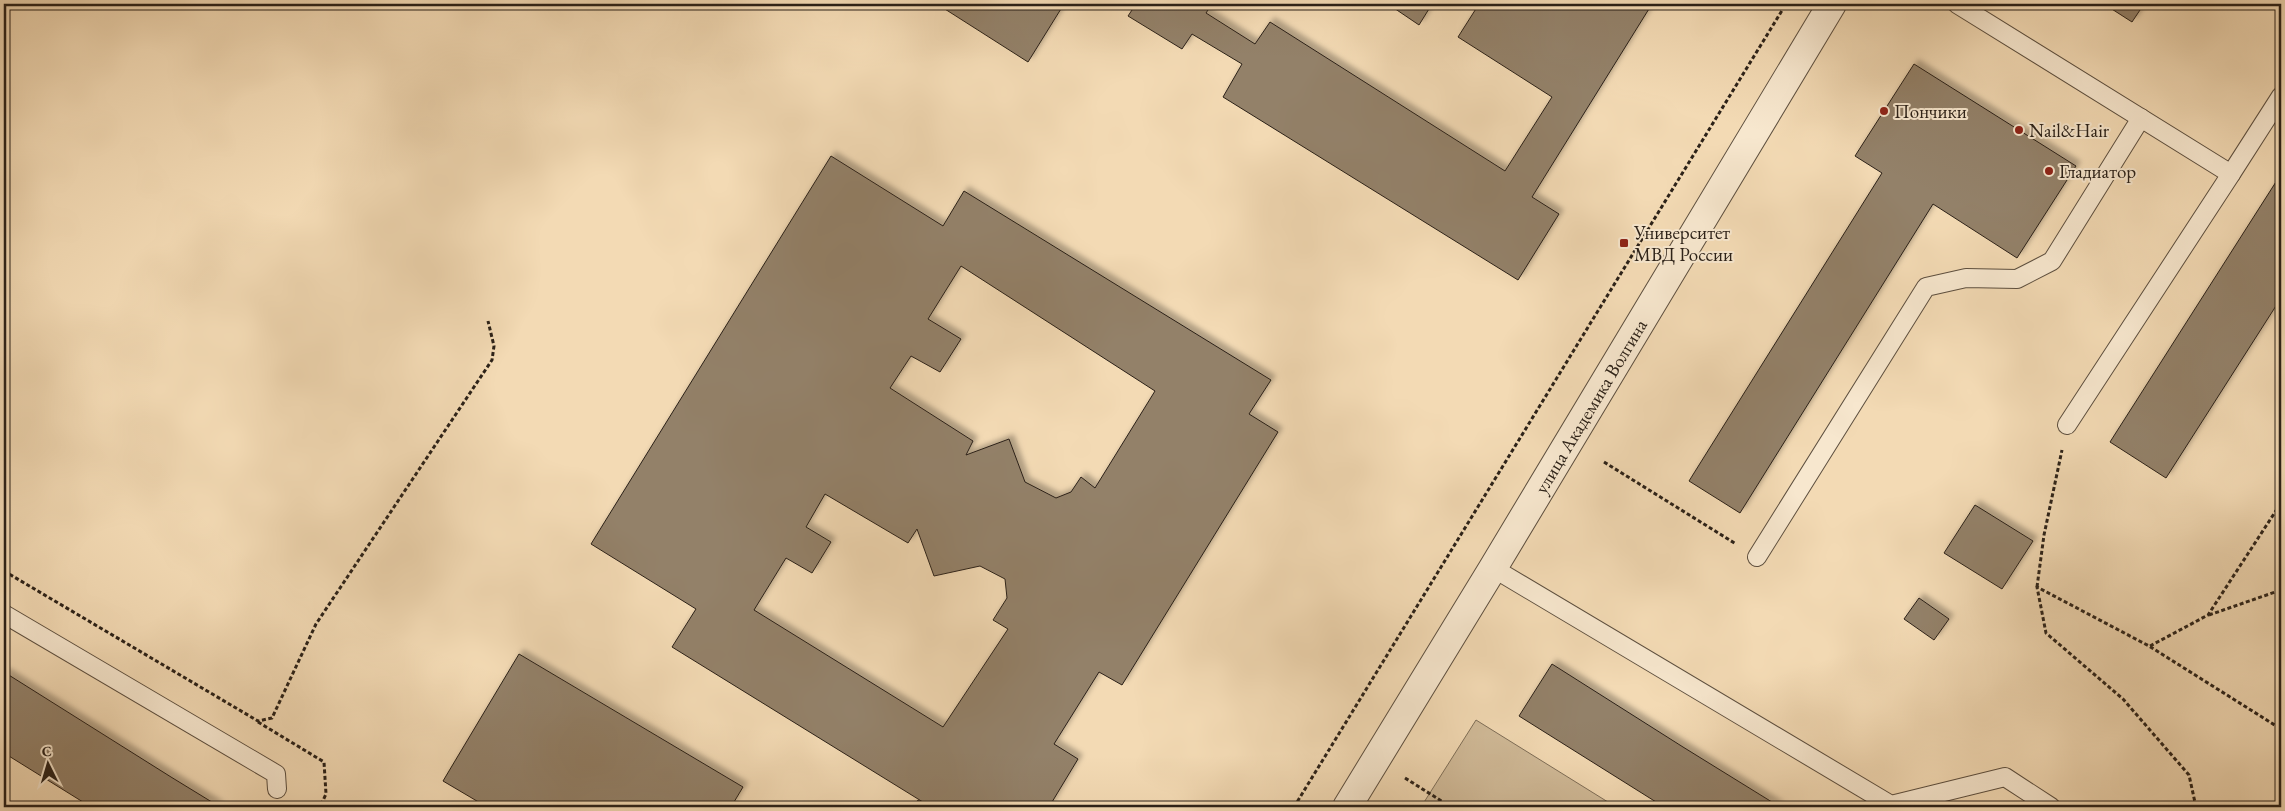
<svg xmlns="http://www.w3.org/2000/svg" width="2285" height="811" font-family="'EB Garamond',serif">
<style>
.green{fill:#d1bb99;stroke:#7e6e58}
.building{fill:#938169;stroke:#2b2118;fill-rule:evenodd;filter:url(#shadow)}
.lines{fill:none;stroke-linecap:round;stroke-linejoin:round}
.service-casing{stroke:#5d4f3f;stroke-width:20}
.tertiary-casing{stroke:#5d4f3f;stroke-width:30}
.path{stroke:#2b2118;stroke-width:3;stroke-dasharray:4 2.5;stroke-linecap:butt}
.service{stroke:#f7e7ce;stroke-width:18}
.tertiary{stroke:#f7e7ce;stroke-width:28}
.poi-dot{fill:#8f2418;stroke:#f7e7ce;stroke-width:2}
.labels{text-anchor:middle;stroke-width:4;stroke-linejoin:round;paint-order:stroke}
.poi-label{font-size:19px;fill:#2b2118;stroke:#f7e7ce;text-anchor:start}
.street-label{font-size:19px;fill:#2b2118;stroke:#f7e7ce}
</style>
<defs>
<filter id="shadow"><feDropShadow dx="4.5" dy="-4.5" stdDeviation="2.5" flood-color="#0004"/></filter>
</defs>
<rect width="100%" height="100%" fill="#f3dab4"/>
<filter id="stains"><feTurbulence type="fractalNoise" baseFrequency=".004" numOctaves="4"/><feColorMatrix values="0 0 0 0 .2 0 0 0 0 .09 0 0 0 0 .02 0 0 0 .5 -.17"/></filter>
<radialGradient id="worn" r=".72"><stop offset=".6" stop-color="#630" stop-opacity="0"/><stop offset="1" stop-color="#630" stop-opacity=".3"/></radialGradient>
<path class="green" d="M1476 720 1616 807H1421Z"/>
<g class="building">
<path d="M937 4H1064L1028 62Z"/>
<path d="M1136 4H1212L1206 13 1255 44 1270 22 1505 171 1552 97 1458 37 1479 4H1652L1532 197 1559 214 1518 280 1223 97 1242 64 1192 34 1182 49 1128 16Z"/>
<path d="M1388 4H1432L1419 25Z"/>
<path d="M2104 4H2144L2132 22Z"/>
<path d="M1914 64 2076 166 2017 258 1933 204 1740 513 1689 481 1882 173 1855 156Z"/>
<path d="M831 156 943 226 964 191 1271 380 1249 414 1278 432 1122 685 1099 672 1054 744 1078 759 1049 807H1019L1013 803 1011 807H931L672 647 696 609 591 544ZM961 266 1155 391 1095 488 1081 477 1071 492 1056 498 1025 482 1009 439 966 455 973 441 890 388 911 356 940 372 961 339 928 319ZM825 494 908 543 917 529 934 576 980 566 1005 579 1007 598 993 620 1008 629 943 727 754 610 786 558 812 573 831 542 806 527Z"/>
<path d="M2281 174V298L2166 478 2110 442Z"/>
<path d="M1975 505 2033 541 2002 589 1944 553Z"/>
<path d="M1919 598 1949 619 1934 640 1904 619Z"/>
<path d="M519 654 743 787 731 807H487L443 781Z"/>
<path d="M1552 664 1683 747 1780 807H1664L1519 716Z"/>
<path d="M4 672 171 777 220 807H91L4 753Z"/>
<path d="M918 800 931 807H913Z"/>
</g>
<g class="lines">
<g class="service-casing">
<g id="service">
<path d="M1957 4 2231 174 2281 96"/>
<path d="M2067 425 2231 174"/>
<path d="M1757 557 1926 287 1966 278 2017 279 2052 261 2141 118"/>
<path d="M1493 568 1891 805 2005 777 2051 807"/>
<path d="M4 614 276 774 277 789"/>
</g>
</g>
<g class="tertiary-casing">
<g id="tertiary">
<path id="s1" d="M1347 807 1493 568 1832 4"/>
</g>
</g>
<g class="path">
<path d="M1604 462 1736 544"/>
<path d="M4 571 258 721 272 718 316 624 492 360 494 346 488 321"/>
<path d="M2037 587 2044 535 2062 450"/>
<path d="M2209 615 2281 590"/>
<path d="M2150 646 2208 615 2281 503"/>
<path d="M258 722 324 762 326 794 320 807"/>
<path d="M1405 778 1451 807"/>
<path d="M1294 807 1786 4"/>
<path d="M2196 807 2189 775 2123 699 2046 633 2037 587 2149 646 2281 729"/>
</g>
<use href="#service" class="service"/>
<use href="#tertiary" class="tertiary"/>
</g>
<g class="poi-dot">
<circle cx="1884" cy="111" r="5"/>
<circle cx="2019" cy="130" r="5"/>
<circle cx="2049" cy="171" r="5"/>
<rect x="1619" y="238" width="10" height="10" rx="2.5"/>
</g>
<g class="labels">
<g class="poi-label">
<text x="1894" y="118">Пончики</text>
<text x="2029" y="137">Nail&amp;Hair</text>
<text x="2059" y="178">Гладиатор</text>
<text x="1634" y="239">Университет<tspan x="1634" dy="22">МВД России</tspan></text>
</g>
<g class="street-label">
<text dy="7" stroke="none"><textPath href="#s1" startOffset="469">улица Академика Волгина</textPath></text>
</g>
</g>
<rect width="2285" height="811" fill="none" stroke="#f3dab4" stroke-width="20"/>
<rect x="5" y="5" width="2275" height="801" fill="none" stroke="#2b2118" stroke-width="2.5"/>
<rect x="10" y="10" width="2265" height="791" fill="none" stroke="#2b2118"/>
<g transform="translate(48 764) rotate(355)" stroke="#f7e7ce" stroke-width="4" paint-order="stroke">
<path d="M0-4L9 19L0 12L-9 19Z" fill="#2b2118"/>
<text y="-8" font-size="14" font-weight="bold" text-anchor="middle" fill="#2b2118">С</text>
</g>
<rect width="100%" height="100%" filter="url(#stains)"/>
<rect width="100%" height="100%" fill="url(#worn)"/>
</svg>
